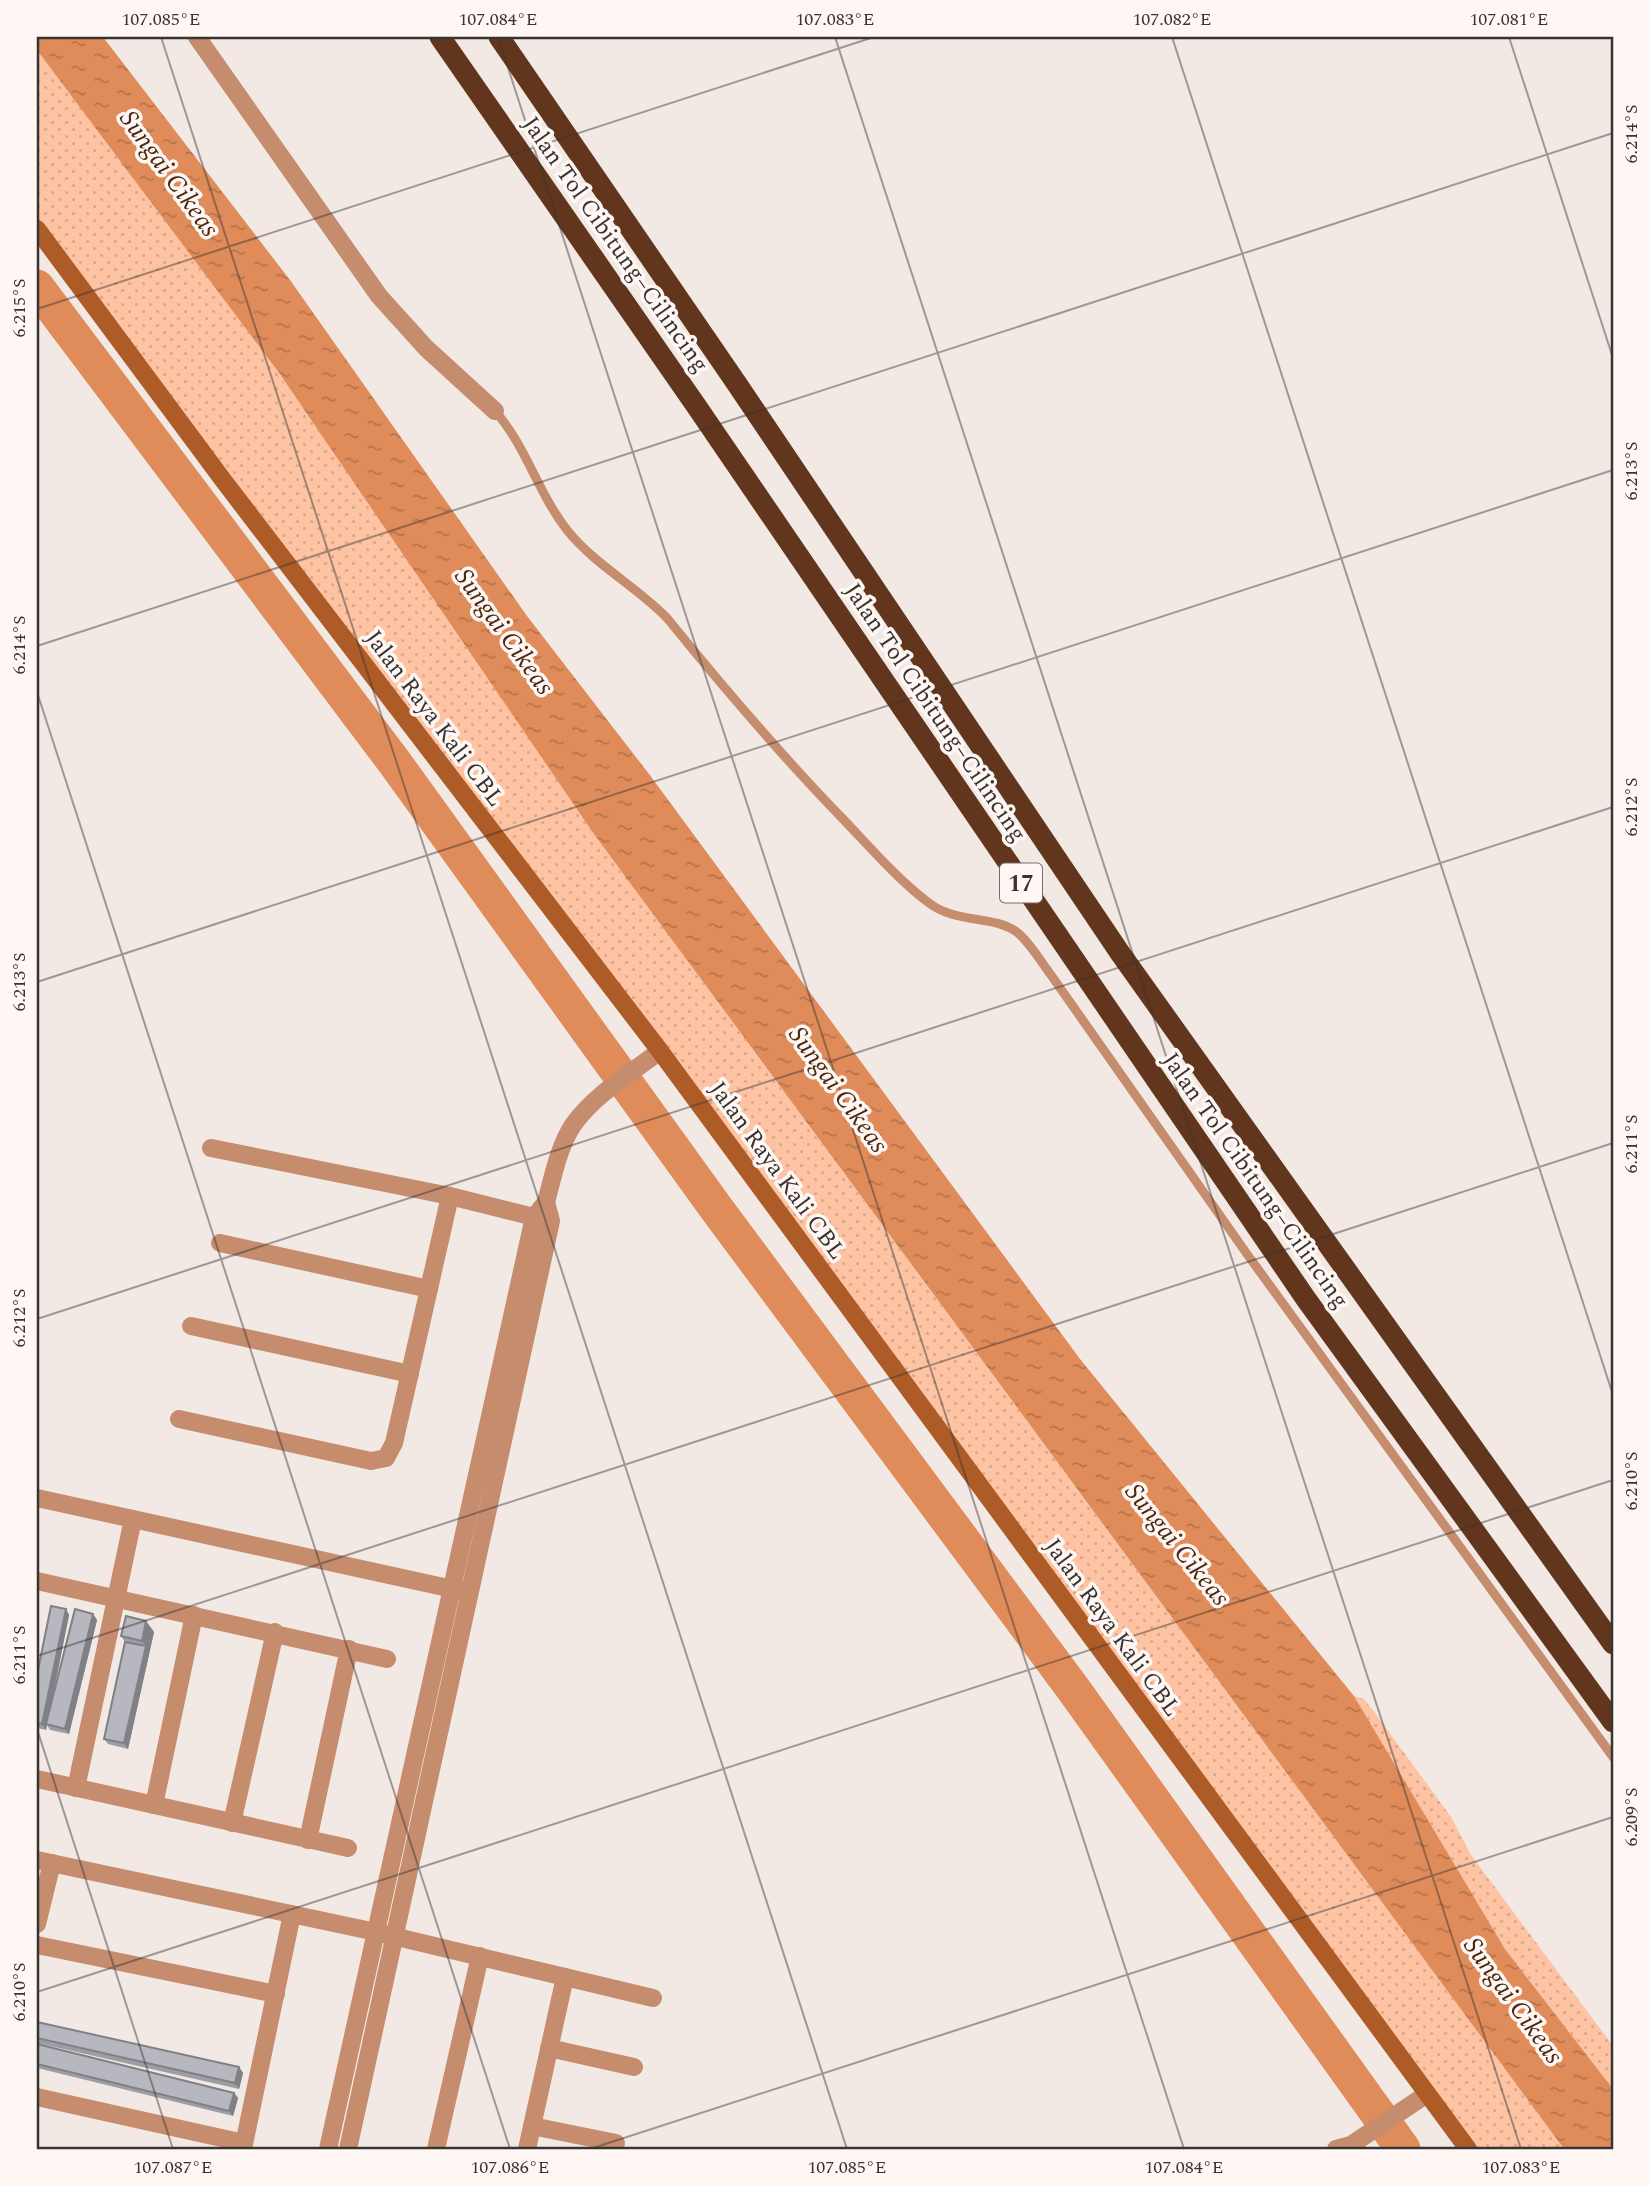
<svg xmlns="http://www.w3.org/2000/svg" width="1650" height="2186" font-family="Spectral,serif">
<style>
.grass{fill:url(#grass-dots)}
.water{fill:url(#water-ripples)}
.lines{fill:none;stroke-linecap:round;stroke-linejoin:round}
.river{stroke:#e08c5a;stroke-width:35}
.service{stroke:#c58c6d;stroke-width:9}
.minor{stroke:#c58c6d;stroke-width:18}
.secondary{stroke:#ad5c27;stroke-width:18}
.motorway{stroke:#61361c;stroke-width:21}
.wall{fill:#9d9ea4}
.shaded-wall{fill:#808186}
.building{fill:#b7b8bf;stroke:#808186;stroke-width:2}
.ticks{fill:none;stroke:#383433;stroke-width:2;stroke-opacity:0.45}
.labels{text-anchor:middle;stroke-width:7;stroke-linejoin:round;paint-order:stroke}
.shield{fill:#fef7f3;stroke:#736e6d;stroke-width:2}
.shield-label{font-size:23px;font-weight:bold;fill:#383433}
.street-label{font-size:24px;fill:#383433;stroke:#fef7f3}
.water-label{font-size:26px;font-style:italic;fill:#4a2813;stroke:#fef7f3}
.neatline{fill:none;stroke:#383433;stroke-width:2.5}
.ticks-label{font-size:18px;text-anchor:middle;fill:#383433}
</style>
<defs>
<pattern id="grass-dots" width="8" height="8" patternUnits="userSpaceOnUse" patternTransform="scale(1.75)"><rect width="8" height="8" fill="#fec3a3"/><path d="M2 2h.1M6 6h.1" fill="none" stroke="#daa88d" stroke-width="1.8" stroke-linecap="round"/></pattern>
<pattern id="water-ripples" width="26" height="14" patternUnits="userSpaceOnUse" patternTransform="scale(1.75)"><rect width="26" height="14" fill="#e08c5a"/><path d="M2 4q2-2 4 0t4 0M15 11q2-2 4 0t4 0" fill="none" stroke="#b7734b"/></pattern>
</defs>
<rect width="100%" height="100%" fill="#f2e9e5"/>
<g class="grass">
<path d="M37 44 272 364 700 978 1564 2149H1468L37 227Z"/>
<path d="M1354 1696 1364 1699 1375 1713 1451 1817 1471 1855 1613 2046V2089L1505 1949Z"/>
</g>
<path class="water" d="M37 37H103L290 280 527 616 649 774 1080 1359 1354 1696 1505 1949 1613 2089V2149H1564L594 834 279 373 37 50Z"/>
<g class="lines">
<path class="river" d="M37 287 395 763 716 1208 1074 1690 1403 2149"/>
<path class="service" d="M495 411C526 446 538 493 567 530 595 565 636 586 667 618 723 687 780 754 842 818 869 846 897 879 929 903 956 924 996 915 1018 933 1031 944 1041 962 1051 975L1247 1254 1613 1757"/>
<g class="minor">
<path d="M197 37 379 296 426 348 495 411"/>
<path d="M211 1148 450 1196 542 1219"/>
<path d="M546 1202C553 1177 558 1148 573 1125 594 1095 631 1073 660 1051"/>
<path d="M220 1243 429 1289"/>
<path d="M191 1326 410 1374"/>
<path d="M179 1419 371 1461 386 1458 394 1443 450 1196"/>
<path d="M37 1498 462 1591"/>
<path d="M37 1581 387 1659"/>
<path d="M37 1779 348 1848"/>
<path d="M76 1788 133 1519"/>
<path d="M154 1805 194 1615"/>
<path d="M232 1823 275 1632"/>
<path d="M308 1840 349 1649"/>
<path d="M37 1860 376 1932 565 1977 527 2149"/>
<path d="M37 1924 52 1863"/>
<path d="M37 1945 276 1994"/>
<path d="M565 1977 653 1998"/>
<path d="M549 2048 634 2067"/>
<path d="M37 2097 244 2143"/>
<path d="M532 2126 616 2143"/>
<path d="M243 2149 292 1914"/>
<path d="M328 2149 534 1217 546 1202 551 1221 348 2149"/>
<path d="M436 2149 480 1956"/>
<path d="M1336 2149 1351 2145 1427 2094"/>
</g>
<path class="secondary" d="M37 229 223 480 660 1051 1468 2149"/>
<g class="motorway">
<path d="M440 37 697 407 1306 1299 1613 1722"/>
<path d="M499 37 737 384 1120 953 1613 1644"/>
</g>
</g>
<g class="wall">
<path d="M66 1609 69 1615 52 1701 93 1614 97 1620 69 1734 50 1730 47 1725 46 1730 37 1728V1675Z"/>
<path d="M146 1621 154 1632 128 1749 108 1744 104 1739 125 1642 121 1636Z"/>
<path d="M37 2022 239 2067 243 2073 239 2089 37 2043Z"/>
<path d="M37 2044 234 2093 238 2098 233 2116 37 2068Z"/>
</g>
<g class="shaded-wall">
<path d="M66 1609 69 1615 46 1730 42 1724Z"/>
<path d="M93 1614 97 1620 69 1734 65 1729Z"/>
<path d="M146 1621 154 1632 128 1749 124 1743 146 1646 142 1641Z"/>
<path d="M239 2067 243 2073 239 2089 235 2083Z"/>
<path d="M234 2093 238 2098 233 2116 229 2111Z"/>
</g>
<g class="building">
<path d="M51 1606 66 1609 42 1724 37 1723V1675Z"/>
<path d="M75 1609 93 1614 65 1729 46 1724Z"/>
<path d="M126 1616 146 1621 142 1641 121 1636Z"/>
<path d="M125 1642 146 1646 124 1743 104 1739Z"/>
<path d="M37 2022 239 2067 235 2083 37 2038Z"/>
<path d="M37 2044 234 2093 229 2111 37 2064Z"/>
</g>
<path class="ticks" d="M161 37 847 2149M498 37 1184 2149M835 37 1521 2149M1172 37 1613 1395M1509 37 1613 358M37 309 874 37M37 646 1613 133M37 692 510 2149M37 982 1613 470M37 1319 1613 807M37 1656 1613 1143M37 1729 173 2149M37 1992 1613 1480M590 2149 1613 1817"/>
<g class="labels">
<rect class="shield" x="1000" y="863.5" width="42" height="39" rx="5"/>
<g class="shield-label">
<text x="1021" y="891">17</text>
</g>
<g class="street-label">
<text transform="translate(616 244) rotate(55)" y="8">Jalan Tol Cibitung–Cilincing</text>
<text transform="translate(936 712) rotate(56)" y="8">Jalan Tol Cibitung–Cilincing</text>
<text transform="translate(435 718) rotate(53)" y="8">Jalan Raya Kali CBL</text>
<text transform="translate(778 1170) rotate(54)" y="8">Jalan Raya Kali CBL</text>
<text transform="translate(1256 1180) rotate(55)" y="8">Jalan Tol Cibitung–Cilincing</text>
<text transform="translate(1113 1627) rotate(54)" y="8">Jalan Raya Kali CBL</text>
</g>
<g class="water-label">
<text transform="translate(170 173) rotate(54)" y="9">Sungai Cikeas</text>
<text transform="translate(505 631) rotate(54)" y="9">Sungai Cikeas</text>
<text transform="translate(839 1089) rotate(54)" y="9">Sungai Cikeas</text>
<text transform="translate(1178 1544) rotate(51)" y="9">Sungai Cikeas</text>
<text transform="translate(1514 2000) rotate(54)" y="9">Sungai Cikeas</text>
</g>
</g>
<rect width="1650" height="2186" fill="none" stroke="#fef7f3" stroke-width="77"/>
<rect x="38" y="38" width="1574" height="2110" class="neatline"/>
<g class="ticks-label">
<text x="161" y="25">107.085°E</text>
<text x="498" y="25">107.084°E</text>
<text x="835" y="25">107.083°E</text>
<text x="1172" y="25">107.082°E</text>
<text x="1509" y="25">107.081°E</text>
<text transform="translate(1631 134) rotate(-90)" y="6">6.214°S</text>
<text transform="translate(19 308) rotate(-90)" y="6">6.215°S</text>
<text transform="translate(1631 471) rotate(-90)" y="6">6.213°S</text>
<text transform="translate(19 645) rotate(-90)" y="6">6.214°S</text>
<text transform="translate(1631 807) rotate(-90)" y="6">6.212°S</text>
<text transform="translate(19 982) rotate(-90)" y="6">6.213°S</text>
<text transform="translate(1631 1144) rotate(-90)" y="6">6.211°S</text>
<text transform="translate(19 1318) rotate(-90)" y="6">6.212°S</text>
<text transform="translate(1631 1481) rotate(-90)" y="6">6.210°S</text>
<text transform="translate(19 1655) rotate(-90)" y="6">6.211°S</text>
<text transform="translate(1631 1817) rotate(-90)" y="6">6.209°S</text>
<text transform="translate(19 1992) rotate(-90)" y="6">6.210°S</text>
<text x="173" y="2173">107.087°E</text>
<text x="510" y="2173">107.086°E</text>
<text x="847" y="2173">107.085°E</text>
<text x="1184" y="2173">107.084°E</text>
<text x="1521" y="2173">107.083°E</text>
</g>
</svg>
